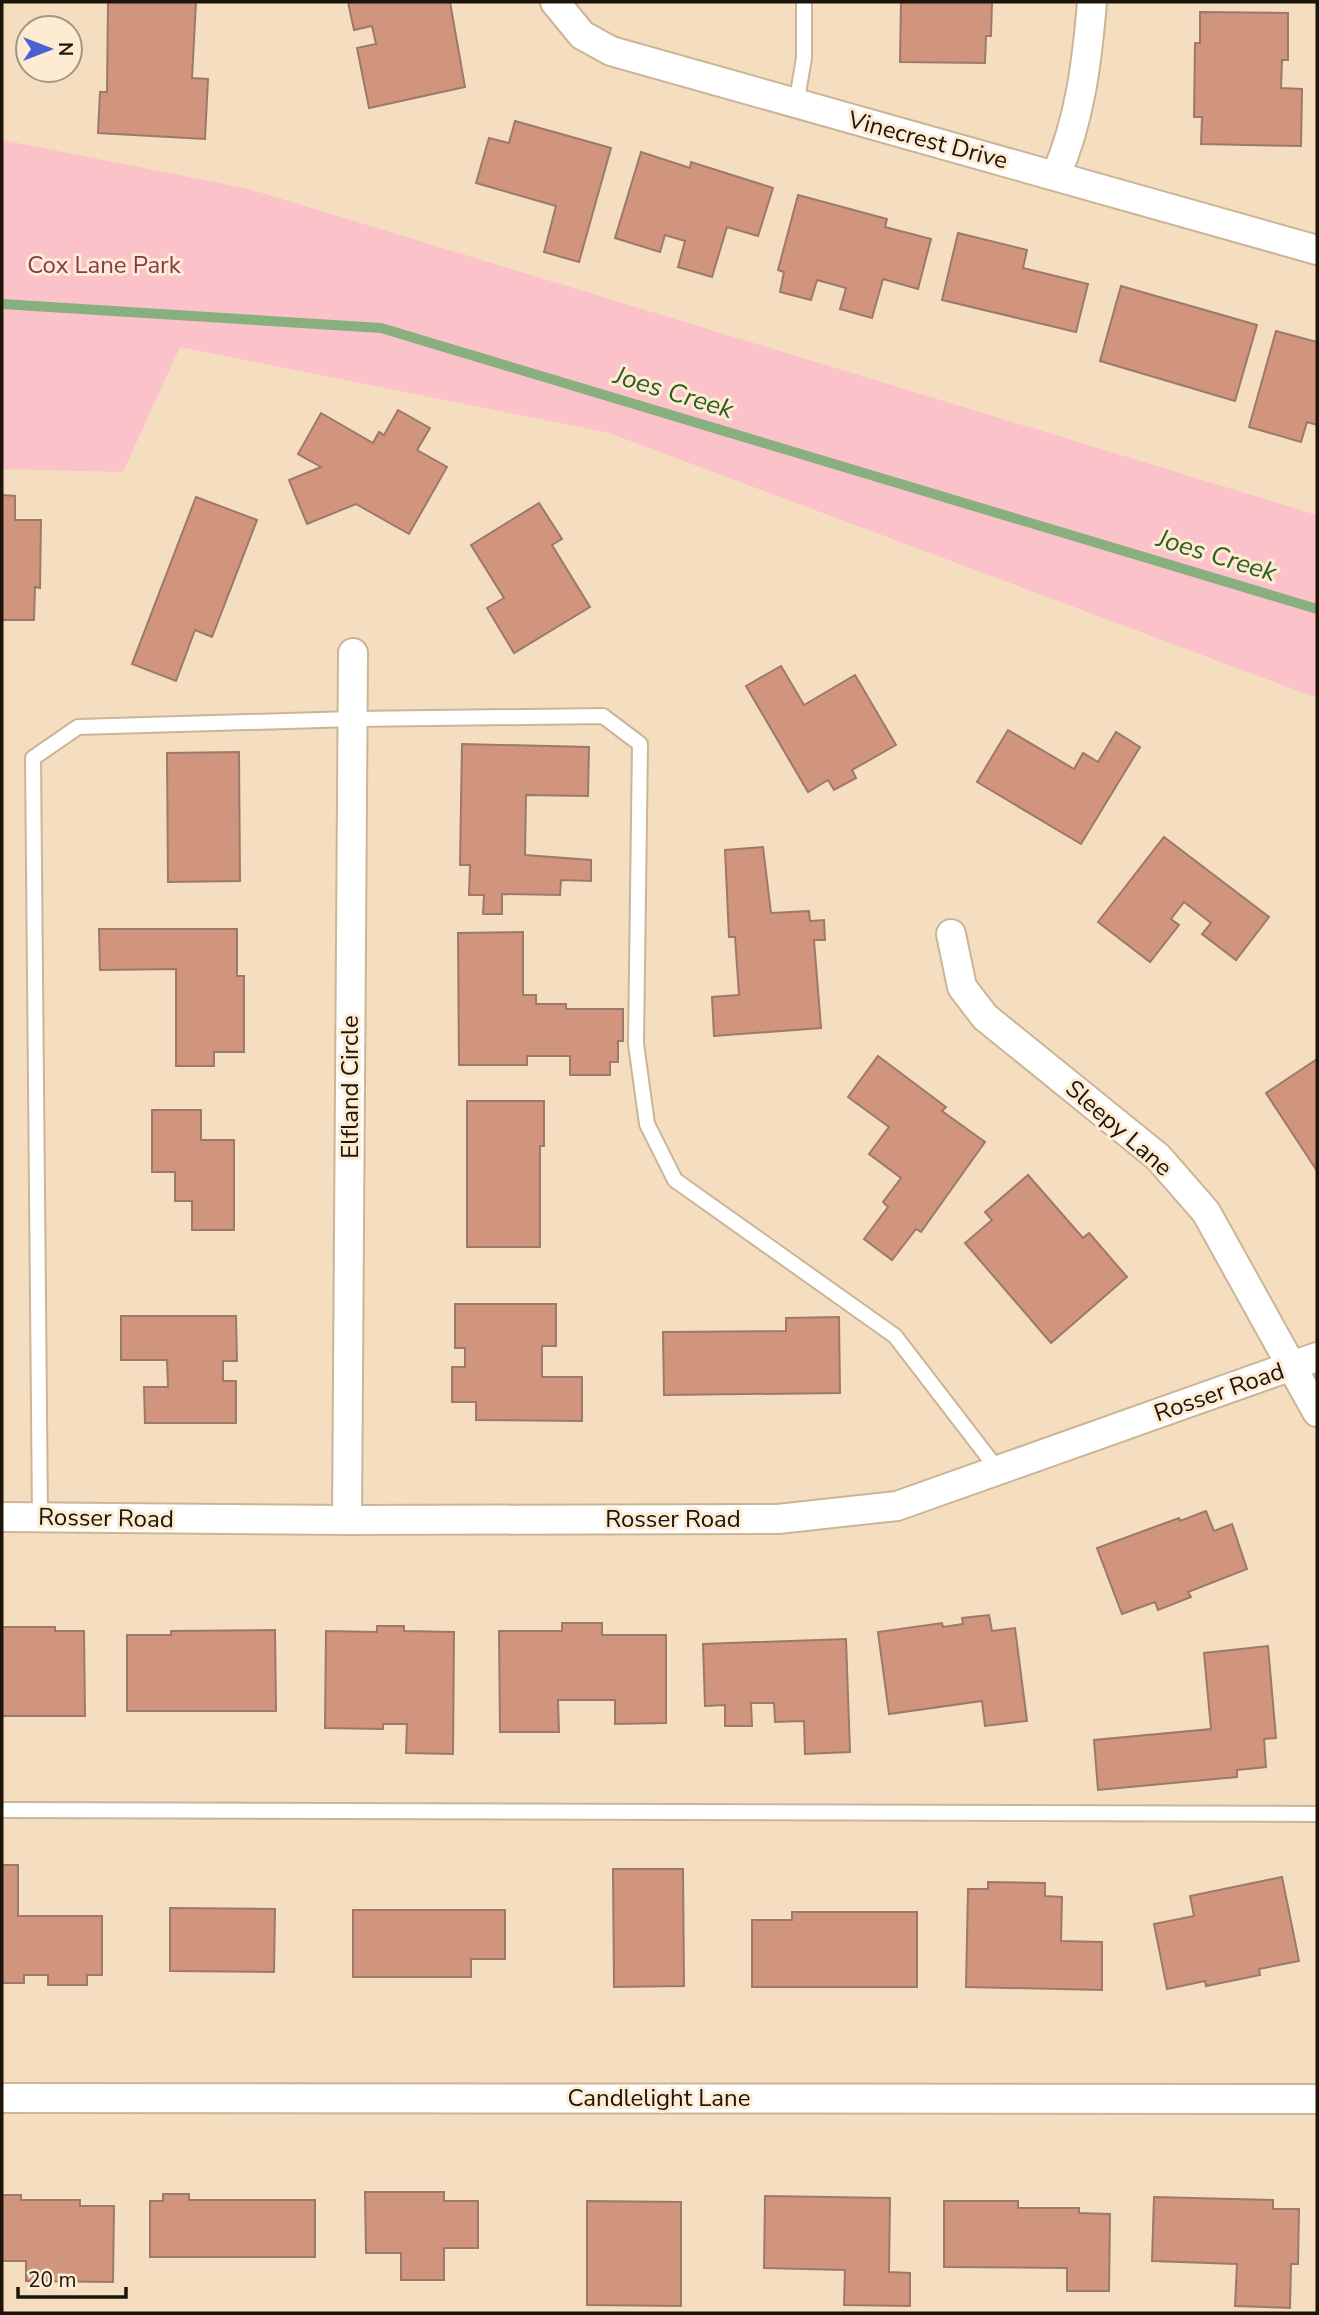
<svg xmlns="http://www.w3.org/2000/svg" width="1319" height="2315" font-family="'Nunito Sans',sans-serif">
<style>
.green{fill:#fbc2ca}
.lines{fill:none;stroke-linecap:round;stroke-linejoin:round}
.stream{stroke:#88af7e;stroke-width:10}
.building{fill:#d1947d;stroke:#9c796c;stroke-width:2}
.lane-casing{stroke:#cbb597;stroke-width:18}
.street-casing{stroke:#cbb597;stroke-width:32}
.lane{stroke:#fff;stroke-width:14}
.street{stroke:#fff;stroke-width:28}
.labels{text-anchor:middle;stroke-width:6;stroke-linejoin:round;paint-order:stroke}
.street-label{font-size:24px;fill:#1d150a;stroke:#feebd3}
.park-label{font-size:24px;fill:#883849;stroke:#feebd3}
.water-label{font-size:26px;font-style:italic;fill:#2c5f1e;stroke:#feebd3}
</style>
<rect width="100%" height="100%" fill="#f5ddbf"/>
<path class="green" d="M2 140 249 189 1317 515V698L609 433 180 347 123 472 2 469Z"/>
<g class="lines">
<path class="stream" d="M2 304 381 328 1317 609"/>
</g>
<g class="building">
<path d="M108 2H196L192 78 208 79 205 139 98 133 100 92H107Z"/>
<path d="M348 2H450L465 87 369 108 357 48 376 44 372 26 354 30Z"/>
<path d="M901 2H992L991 36H986L985 63 900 62Z"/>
<path d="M1200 12 1288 13V60H1282L1281 88 1302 89 1301 146 1201 144 1202 117H1194L1195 43H1200Z"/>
<path d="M515 121 611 148 579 262 544 252 556 206 476 183 489 138 509 143Z"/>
<path d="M641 152 690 168 691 162 773 188 758 236 727 227 712 277 678 267 685 241 665 235 660 252 615 238Z"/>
<path d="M798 195 887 219 885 227 931 239 918 289 883 279 872 318 840 309 846 288 817 280 811 300 780 292 784 272 778 270Z"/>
<path d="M958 233 1027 250 1023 268 1088 284 1076 332 942 300Z"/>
<path d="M1121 286 1257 325 1235 401 1100 361Z"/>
<path d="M1276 331 1317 342V425L1307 422 1301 442 1249 427Z"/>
<path d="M398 410 430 428 417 450 447 467 409 534 356 504 307 524 289 480 321 467 298 454 321 413 373 443 379 432 384 435Z"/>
<path d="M2 495 15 496V520H41L40 588 35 587 34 620H2Z"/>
<path d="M196 497 257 520 212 637 195 630 176 681 132 664Z"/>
<path d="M539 503 562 539 552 545 590 607 514 653 487 608 504 598 471 545Z"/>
<path d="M781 666 804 705 855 675 896 745 852 770 856 778 834 790 828 780 808 792 746 686Z"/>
<path d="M1008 730 1074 769 1083 753 1098 762 1116 732 1140 747 1081 844 977 782Z"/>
<path d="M462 744 589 747 588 796 526 795 525 855 591 860V881L561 880 560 895 502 894V914H483L484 895H469L470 865H460Z"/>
<path d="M239 752 240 881 168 882 167 753Z"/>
<path d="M1164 837 1269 917 1236 960 1202 934 1211 923 1184 902 1171 919 1179 925 1150 962 1098 922Z"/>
<path d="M763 847 771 913 809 911 810 921 824 920 825 940H814L821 1028 714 1036 712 997 739 995 735 937H729L725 850Z"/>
<path d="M99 929H237V976H244V1052H214V1066H176V969L100 970Z"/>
<path d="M523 932V995H536V1004H566V1009H623V1041H618V1062H610V1075H570V1056H527V1065H459L458 933Z"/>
<path d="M878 1056 946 1107 942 1111 985 1142 921 1232 916 1229 892 1260 864 1239 888 1207 883 1202 901 1178 869 1154 889 1127 848 1097Z"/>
<path d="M1317 1059V1171L1266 1093Z"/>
<path d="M467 1101H544V1146H540V1247H467Z"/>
<path d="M152 1110H201V1140H234V1230H192V1201H175V1172H152Z"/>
<path d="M1028 1175 1083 1238 1089 1233 1127 1277 1051 1343 965 1243 992 1220 985 1212Z"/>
<path d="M455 1304H556V1346H542V1377H582V1421L476 1420V1402H452V1367H465V1348H455Z"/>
<path d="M121 1316H236L237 1361H223V1381H236V1423H145L144 1387H168L167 1360H121Z"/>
<path d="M839 1317 840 1393 664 1395 663 1332 786 1331V1318Z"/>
<path d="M1206 1511 1214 1531 1232 1524 1247 1569 1188 1592 1191 1597 1158 1610 1155 1602 1122 1614 1097 1548 1179 1518 1180 1521Z"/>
<path d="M989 1615 992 1631 1015 1628 1027 1721 985 1726 982 1701 889 1714 878 1632 942 1623 943 1627 963 1624 962 1618Z"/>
<path d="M562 1623H602V1635H666V1723L615 1724V1700H558L559 1732H500L499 1631H562Z"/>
<path d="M377 1626H404V1631L454 1632 453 1754 406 1753 407 1724H383V1729L325 1728 326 1631 377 1632Z"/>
<path d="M2 1627H55V1631H84L85 1716H2Z"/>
<path d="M275 1630 276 1711H127V1635H171V1631Z"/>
<path d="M846 1639 850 1752 805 1754 804 1721 775 1722 774 1703H751L752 1726H725V1705L705 1706 703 1644Z"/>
<path d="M1268 1646 1276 1738 1264 1739 1266 1767 1237 1770V1777L1098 1790 1094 1740 1211 1729 1204 1653Z"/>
<path d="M2 1865H18V1916H102V1975H87V1985H48V1975H24V1983H2Z"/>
<path d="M613 1869H683L684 1986 614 1987Z"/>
<path d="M1282 1877 1299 1961 1259 1969 1260 1975 1206 1986 1205 1981 1167 1989 1154 1924 1194 1916 1190 1896Z"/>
<path d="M988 1882 1045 1883V1896L1062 1897 1061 1941 1102 1942V1990L966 1987 968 1889H988Z"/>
<path d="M170 1908 275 1909 274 1972 170 1971Z"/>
<path d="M353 1910H505V1959H471V1977H353Z"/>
<path d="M792 1912H917V1987H752V1920H792Z"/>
<path d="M365 2192H444V2201H478V2248H444V2280H401V2253H366Z"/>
<path d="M163 2194H189V2200H315V2257H150V2201H163Z"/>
<path d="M2 2195H21V2200H80V2206H114L113 2282 26 2281V2261H2Z"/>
<path d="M765 2196 890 2198 889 2272 910 2273V2306L844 2305 845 2270 764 2268Z"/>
<path d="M1154 2197 1273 2200V2209H1299L1298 2264H1291L1290 2308 1235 2306 1237 2264 1152 2261Z"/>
<path d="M587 2201 681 2202V2306L587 2305Z"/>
<path d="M944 2201H1018V2208H1079V2213L1110 2214 1109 2291H1067V2268L944 2267Z"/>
</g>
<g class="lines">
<g class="lane-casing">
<g id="lane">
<path d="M796 105 804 58V2"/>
<path d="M40 1517 33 758 78 727 353 719 603 716 640 744 636 1044 647 1124 675 1180 895 1336 998 1470"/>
<path d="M2 1810 1317 1814"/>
</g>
</g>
<g class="street-casing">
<g id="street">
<path d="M555 2 582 35 611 51 1317 250"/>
<path d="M1056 175C1080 120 1087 62 1092 2"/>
<path d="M951 934 962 987 985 1017 1158 1157 1206 1212 1317 1412"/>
<path d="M2 1517 347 1520 778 1519 897 1506 1317 1357"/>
<path d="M347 1520 353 653"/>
<path d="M2 2098 1317 2099"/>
</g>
</g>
<use href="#lane" class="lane"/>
<use href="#street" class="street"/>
</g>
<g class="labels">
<g class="street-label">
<text transform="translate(928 140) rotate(15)" y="8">Vinecrest Drive</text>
<text transform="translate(350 1087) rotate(-90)" y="8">Elfland Circle</text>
<text transform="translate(1119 1128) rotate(41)" y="8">Sleepy Lane</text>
<text transform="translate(1219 1392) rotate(-19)" y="8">Rosser Road</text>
<text transform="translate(106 1518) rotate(1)" y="8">Rosser Road</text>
<text x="673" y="1527">Rosser Road</text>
<text x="659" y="2106">Candlelight Lane</text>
</g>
<g class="park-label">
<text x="104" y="273">Cox Lane Park</text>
</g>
<g class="water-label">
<text transform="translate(674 392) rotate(17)" y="9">Joes Creek</text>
<text transform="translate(1217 555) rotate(17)" y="9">Joes Creek</text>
</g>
</g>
<rect width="1319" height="2315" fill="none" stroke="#1d150a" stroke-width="7"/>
<g transform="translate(49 49) rotate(90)"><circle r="33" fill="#feebd3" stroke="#a49583" stroke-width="2"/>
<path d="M0-5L12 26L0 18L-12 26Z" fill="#4c60d5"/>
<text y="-10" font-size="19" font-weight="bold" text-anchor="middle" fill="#1d150a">N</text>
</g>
<path d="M18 2287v10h108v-10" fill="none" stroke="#1d150a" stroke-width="3.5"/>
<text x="28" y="2287" font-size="21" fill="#1d150a" stroke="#feebd3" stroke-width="5" paint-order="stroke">20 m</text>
</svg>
